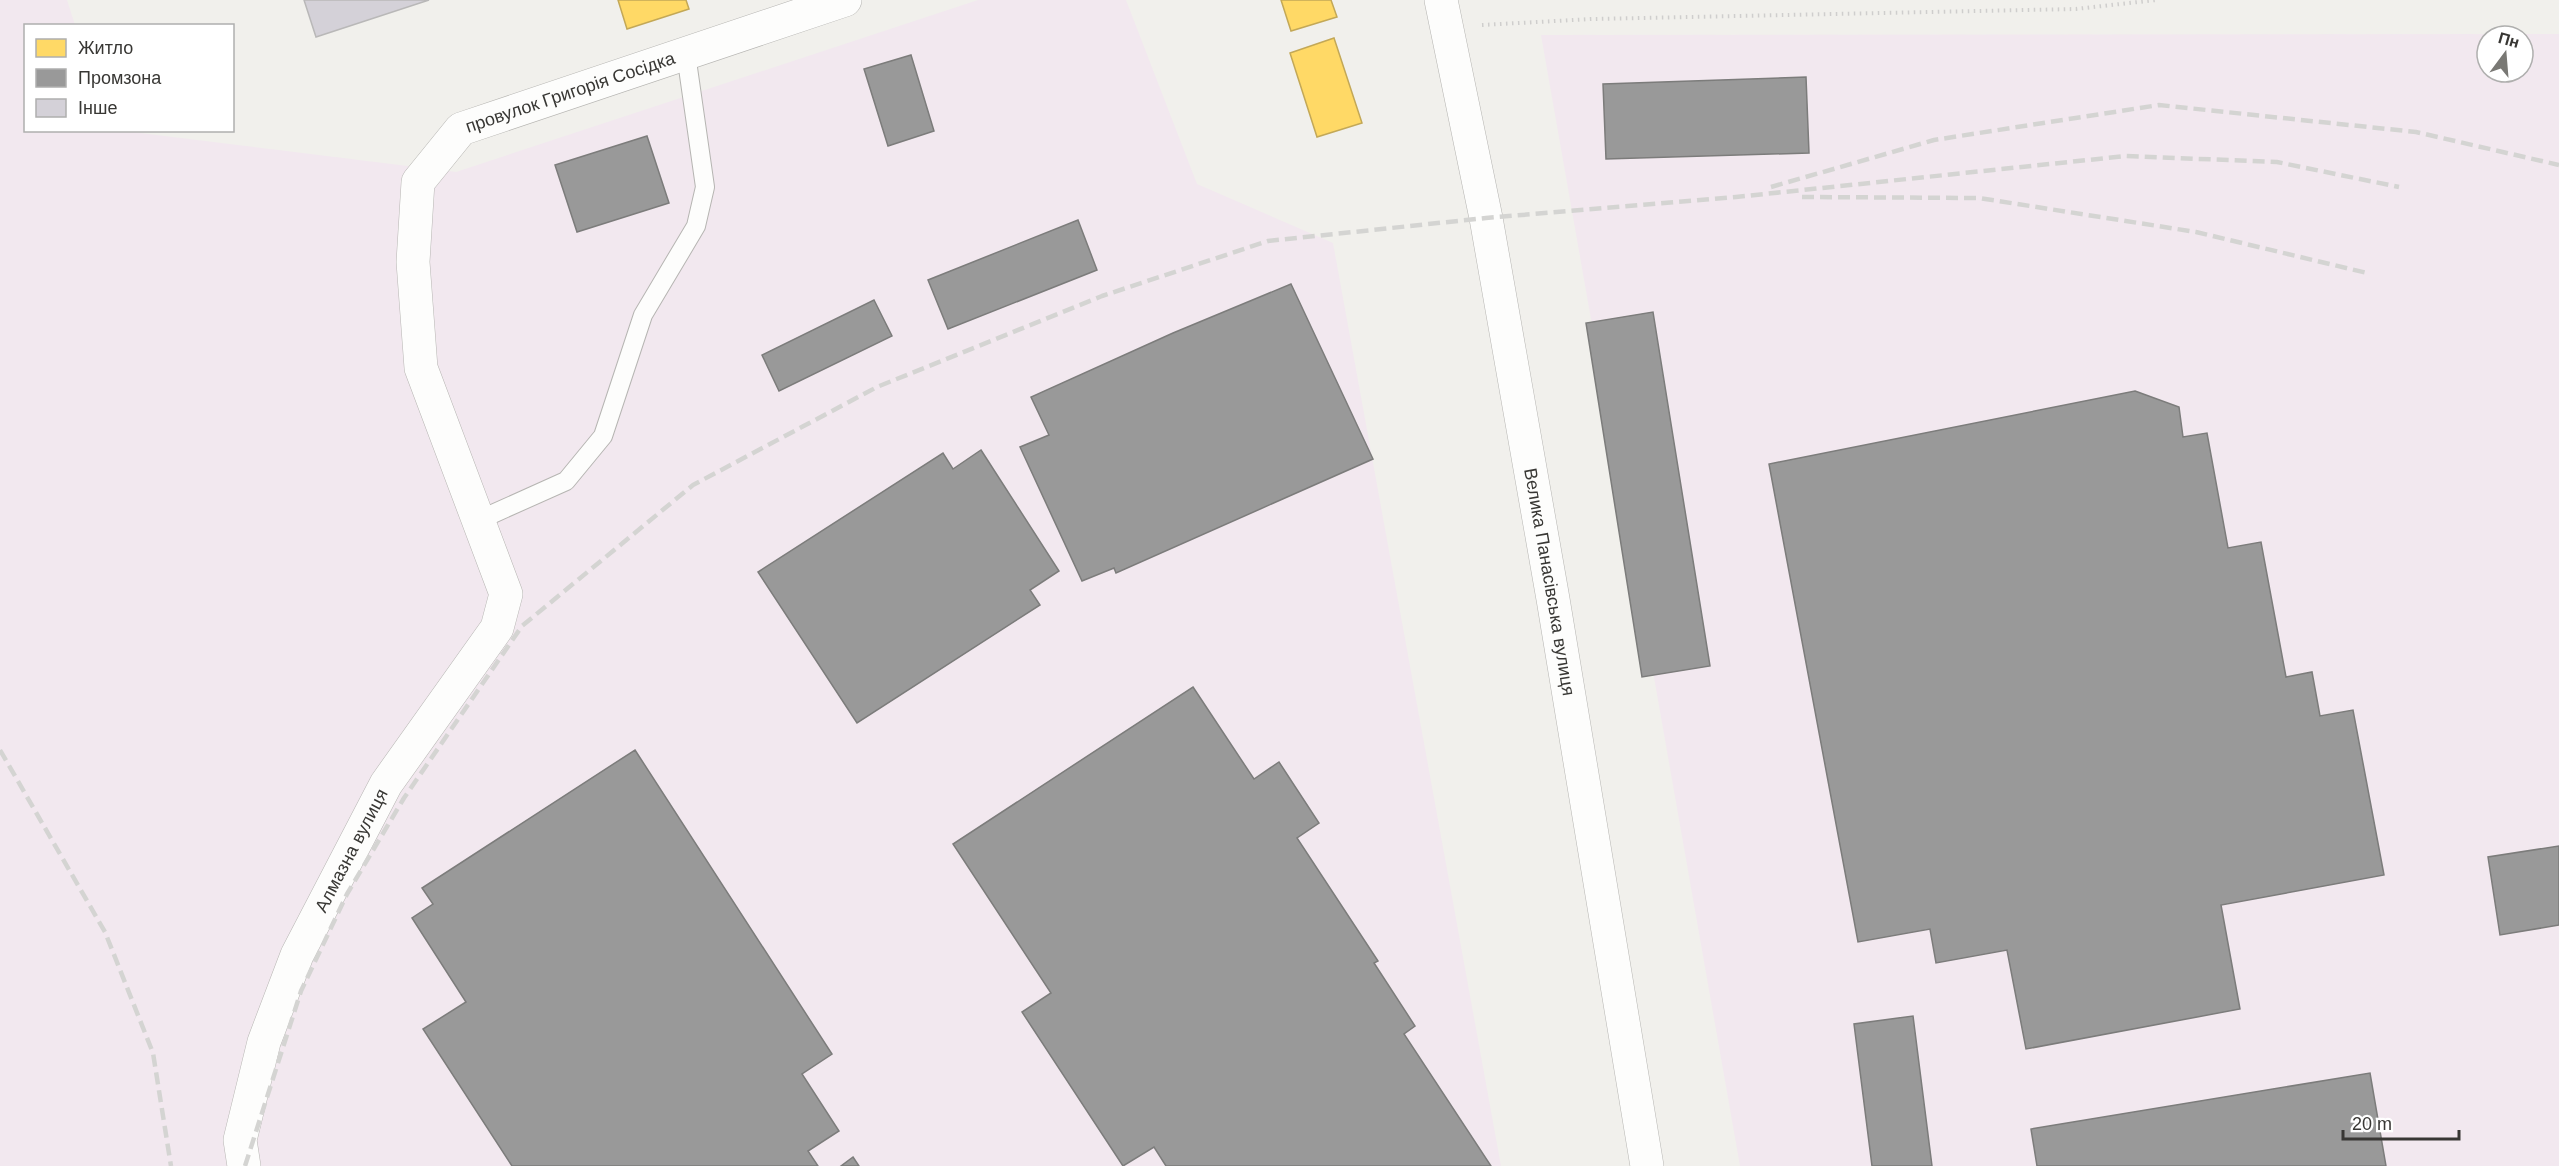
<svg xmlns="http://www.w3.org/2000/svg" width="2559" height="1166" font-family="Arial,sans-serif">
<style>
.industrial{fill:#f2e8ef;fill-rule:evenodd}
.homes{fill:#ffd966;stroke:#c3a857;stroke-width:1.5}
.industry{fill:#999;stroke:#7c7c7b;stroke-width:1.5}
.building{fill:#d4d1d8;stroke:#b9b8b8;stroke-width:1.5}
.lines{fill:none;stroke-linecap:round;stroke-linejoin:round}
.service-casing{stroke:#b6b5b2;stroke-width:20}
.minor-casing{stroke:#b6b5b2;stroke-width:34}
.tertiary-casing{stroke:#b6b5b2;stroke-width:34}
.path{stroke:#cfcecd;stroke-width:4;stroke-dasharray:1.5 4.5;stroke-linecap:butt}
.service{stroke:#fdfdfc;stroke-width:18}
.minor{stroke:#fdfdfc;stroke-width:33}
.tertiary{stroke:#fdfdfc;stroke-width:33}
.rail{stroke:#d4d4d2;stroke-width:4.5;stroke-dasharray:12 6;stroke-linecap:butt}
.labels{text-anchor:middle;stroke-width:6;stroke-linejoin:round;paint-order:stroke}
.street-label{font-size:18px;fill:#383734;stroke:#fff}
</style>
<rect width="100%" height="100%" fill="#f1f0ec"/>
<g class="industrial">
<path d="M0 0H67L75 25 26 26V130L124 131 456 172 978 0H1126L1197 184 1333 243 1501 1166H0Z"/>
<path d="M2559 34V1166H1740L1541 35ZM2487 36H2523V72H2487Z"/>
</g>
<g class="homes">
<path d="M618 0H686L689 9 627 29Z"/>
<path d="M1281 0H1331L1337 17 1291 31Z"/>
<path d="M1334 38 1362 123 1317 137 1290 53Z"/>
</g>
<g class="industry">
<path d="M911 55 934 131 888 146 864 69Z"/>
<path d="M1806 77 1809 153 1606 159 1603 84Z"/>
<path d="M647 136 669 203 577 232 555 165Z"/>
<path d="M1078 220 1097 270 948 329 928 280Z"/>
<path d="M1291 284 1373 459 1116 573 1114 568 1082 581 1020 447 1049 435 1031 397 1173 333Z"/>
<path d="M874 300 892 336 779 391 762 355Z"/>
<path d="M1653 312 1710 666 1642 677 1586 323Z"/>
<path d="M2135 391 2179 407 2183 437 2207 433 2228 548 2261 542 2286 677 2312 672 2320 716 2353 710 2384 875 2221 905 2240 1009 2026 1049 2007 950 1936 963 1930 929 1858 942 1769 464Z"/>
<path d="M981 450 1059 571 1030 590 1040 605 857 723 758 572 943 453 953 469Z"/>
<path d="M1193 687 1254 779 1279 762 1319 823 1297 838 1378 961 1374 963 1415 1026 1404 1034 1491 1166H1166L1154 1147 1123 1166 1022 1012 1051 993 953 844Z"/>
<path d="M635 750 832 1054 802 1074 839 1131 808 1151 818 1166H512L423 1029 466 1002 412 918 433 904 422 888Z"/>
<path d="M2559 846V925L2500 935 2488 857Z"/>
<path d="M1913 1016 1932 1166H1872L1854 1024Z"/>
<path d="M2370 1073 2386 1166H2037L2031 1129Z"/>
<path d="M853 1157 859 1166H841Z"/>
</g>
<path class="building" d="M304 0H429L316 37Z"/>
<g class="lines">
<g class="service-casing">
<path id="service" d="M479 520 566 481 603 436 643 315 696 226 705 187 686 54"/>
</g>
<g class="minor-casing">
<g id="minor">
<path id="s1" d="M244 1166 240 1140 264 1042 297 955 386 784 497 628 506 594 421 368 413 262 418 182 461 129 845 0"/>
</g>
</g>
<g class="tertiary-casing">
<g id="tertiary">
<path id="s2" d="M1441 0 1486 218 1553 599 1647 1166"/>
</g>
</g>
<path class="path" d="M1482 25 1592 19 2076 9 2156 0"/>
<use href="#service" class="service"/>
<use href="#minor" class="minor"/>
<use href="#tertiary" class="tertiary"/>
<g class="rail">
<path d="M1771 187 1934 140 2159 105 2416 132 2559 165"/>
<path d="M1802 197 1979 198 2196 232 2367 273"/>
<path d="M0 750 105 932 153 1053 171 1166"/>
<path d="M245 1166 301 991 347 894 404 798 522 626 693 485 877 387 1102 296 1268 241 1486 218 1736 197 2126 156 2277 162 2399 187"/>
</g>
</g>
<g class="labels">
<g class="street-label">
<text dy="6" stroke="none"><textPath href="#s1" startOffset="1251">провулок Григорія Сосідка</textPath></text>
<text dy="6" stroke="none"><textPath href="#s2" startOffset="592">Велика Панасівська вулиця</textPath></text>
<text dy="6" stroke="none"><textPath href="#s1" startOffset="338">Алмазна вулиця</textPath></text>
</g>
</g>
<rect x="24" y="24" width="210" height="108" fill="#ffffff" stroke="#afafae" stroke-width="1.5"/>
<rect x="36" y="39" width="30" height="18" fill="#ffd966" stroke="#afafae" stroke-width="1.5"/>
<text x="78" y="54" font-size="18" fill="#383734">Житло</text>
<rect x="36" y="69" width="30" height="18" fill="#999999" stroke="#afafae" stroke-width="1.5"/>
<text x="78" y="84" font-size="18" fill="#383734">Промзона</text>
<rect x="36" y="99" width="30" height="18" fill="#d4d1d8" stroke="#afafae" stroke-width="1.5"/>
<text x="78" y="114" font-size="18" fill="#383734">Інше</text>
<g transform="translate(2505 54) rotate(16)"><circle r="28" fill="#ffffff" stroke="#afafae" stroke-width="1.5"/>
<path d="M0-4.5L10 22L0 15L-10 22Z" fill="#797874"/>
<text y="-9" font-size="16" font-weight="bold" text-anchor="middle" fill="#383734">Пн</text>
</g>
<path d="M2343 1130v9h116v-9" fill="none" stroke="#383734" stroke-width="3"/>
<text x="2352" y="1130" font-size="18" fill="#383734" stroke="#ffffff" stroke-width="4.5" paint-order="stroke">20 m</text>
</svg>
